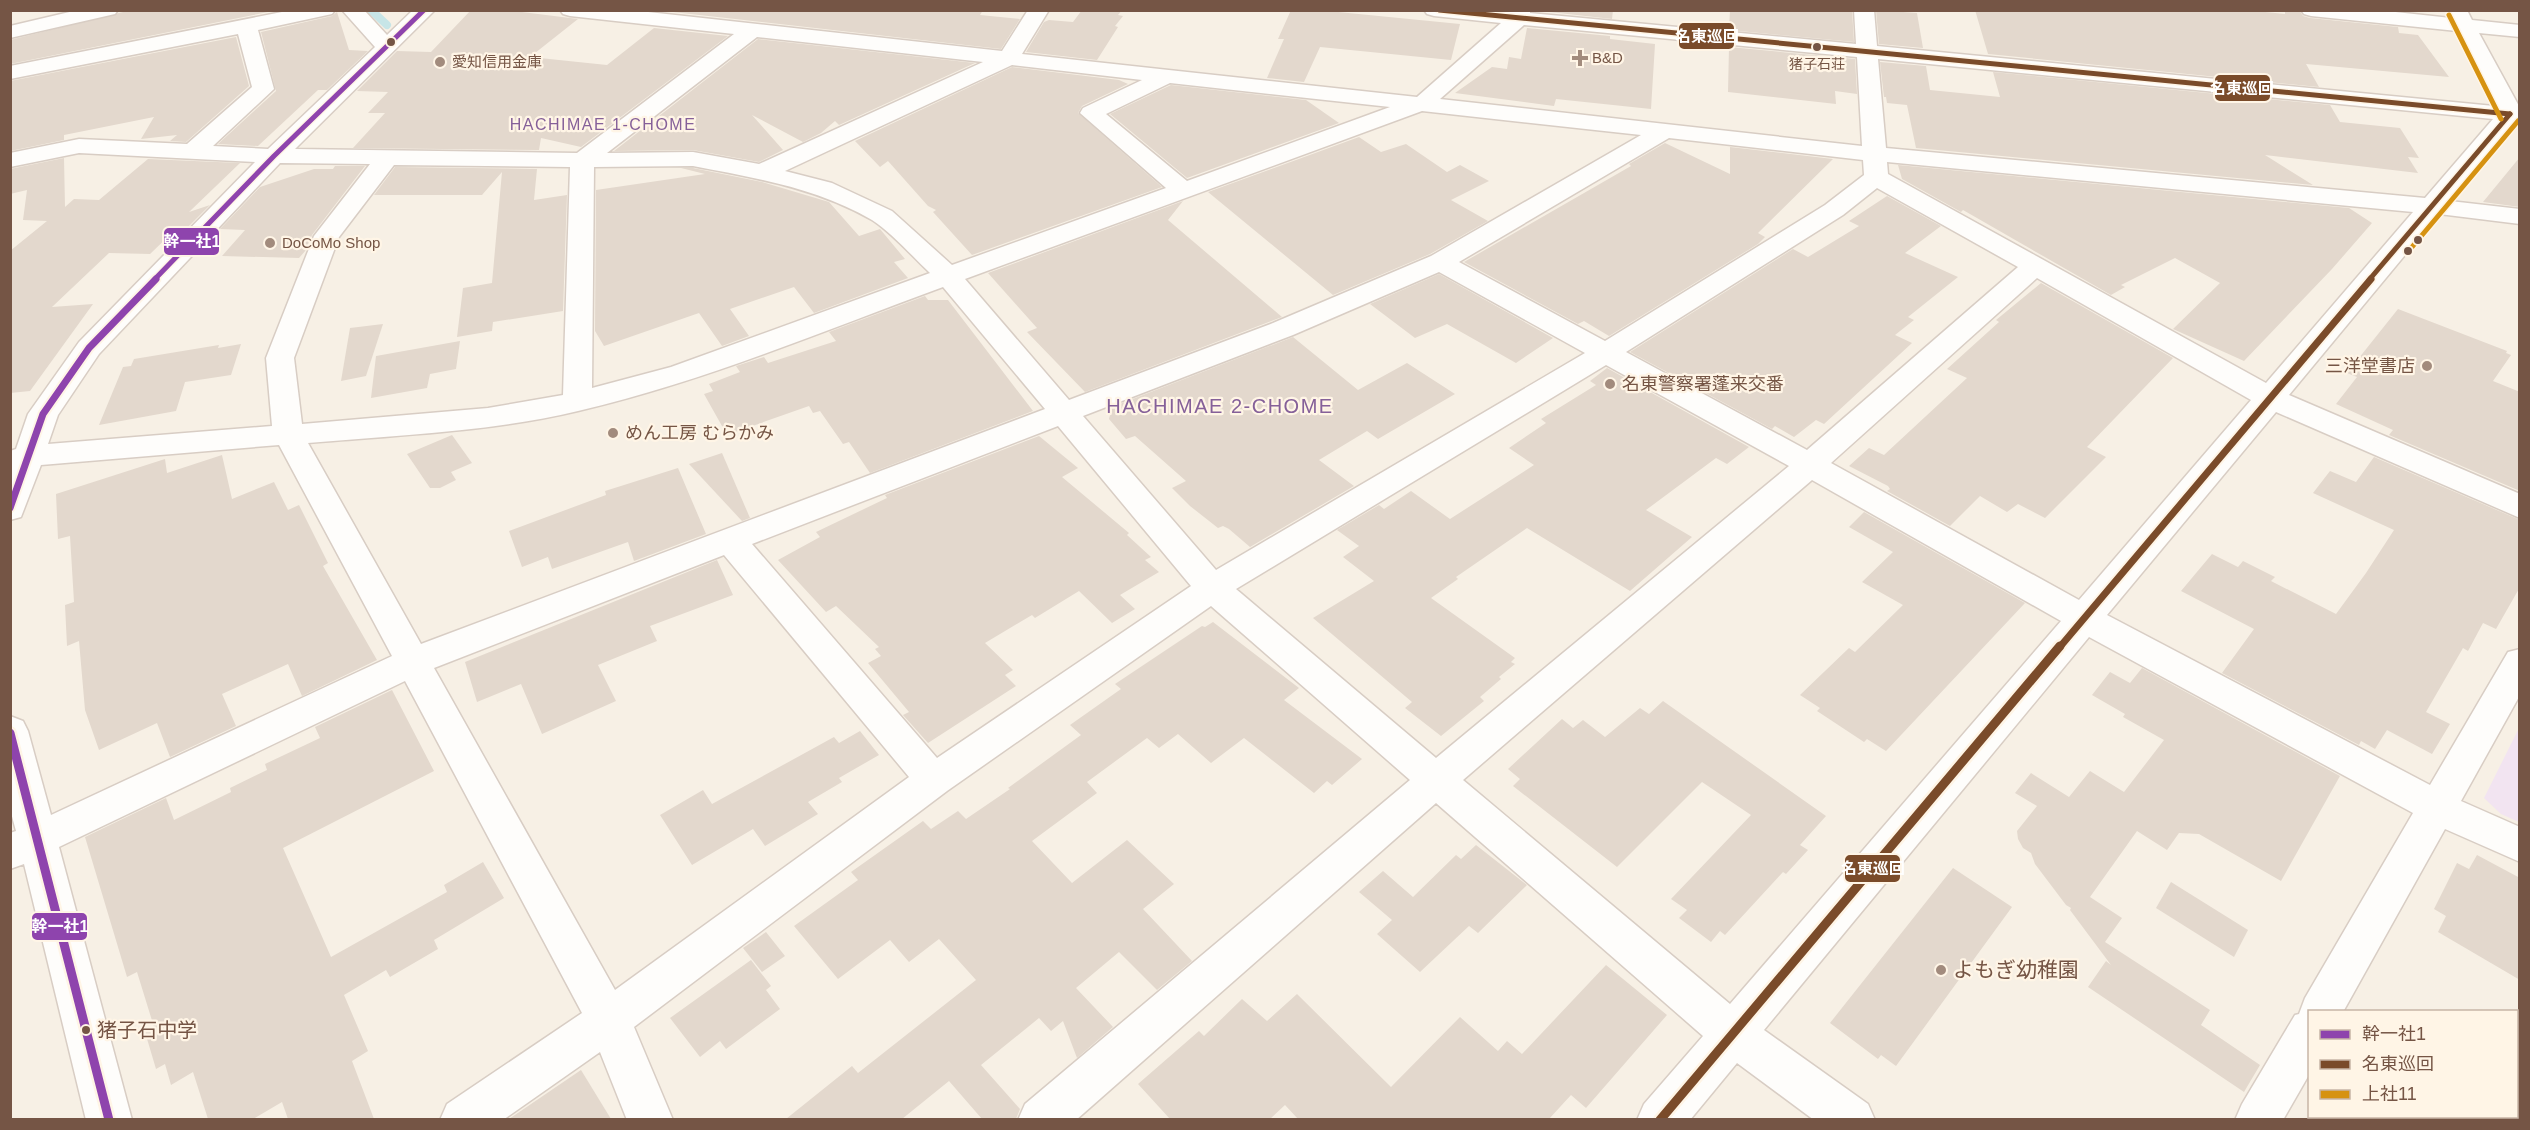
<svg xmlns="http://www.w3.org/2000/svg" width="2530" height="1130" font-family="Arial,'Noto Sans JP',sans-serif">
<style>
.education{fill:#f2e4f1}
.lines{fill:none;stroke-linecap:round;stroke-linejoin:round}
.stream{stroke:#c7e5e7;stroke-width:8}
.building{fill:#e3d8cd}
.minor-casing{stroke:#d8cdc4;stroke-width:3}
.minor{fill:#fefdfb;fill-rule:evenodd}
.bus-1-far2-casing{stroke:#fff5e6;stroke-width:8}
.bus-1-far1-casing{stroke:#fff5e6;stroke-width:11}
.bus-1-casing{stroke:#fff5e6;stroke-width:14}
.bus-2-far2-casing{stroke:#fff5e6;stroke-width:8}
.bus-2-far1-casing{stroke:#fff5e6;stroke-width:11}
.bus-2-casing{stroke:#fff5e6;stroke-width:14}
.bus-3-casing{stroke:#fff5e6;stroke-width:8}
.bus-1-far2{stroke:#8e44ad;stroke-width:5}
.bus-1-far1{stroke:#8e44ad;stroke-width:7}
.bus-1{stroke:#8e44ad;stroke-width:9}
.bus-2-far2{stroke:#7a4b2a;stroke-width:5}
.bus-2-far1{stroke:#7a4b2a;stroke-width:7}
.bus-2{stroke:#7a4b2a;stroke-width:9}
.bus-3{stroke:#d69211;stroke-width:5}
.bus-dot{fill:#755545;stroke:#fff5e6;stroke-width:2}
.poi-dot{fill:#a28b7d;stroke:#fff5e6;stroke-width:2}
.labels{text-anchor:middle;stroke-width:4.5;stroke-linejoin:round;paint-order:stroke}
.far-bus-label{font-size:14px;fill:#755545;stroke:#fff5e6}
.far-poi-label{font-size:15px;fill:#755545;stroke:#fff5e6;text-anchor:start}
.far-neighbourhood-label{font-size:16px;letter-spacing:1.5px;fill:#856099;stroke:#fff5e6}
.poi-label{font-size:18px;fill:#755545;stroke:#fff5e6;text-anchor:start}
.neighbourhood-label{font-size:20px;letter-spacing:1.5px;fill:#856099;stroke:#fff5e6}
.near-bus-label{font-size:20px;fill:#755545;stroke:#fff5e6;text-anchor:start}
.near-poi-label{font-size:21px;fill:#755545;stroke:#fff5e6;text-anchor:start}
.line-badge{stroke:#fff5e6;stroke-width:2}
.badge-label{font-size:16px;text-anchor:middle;font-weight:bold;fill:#fff}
</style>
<rect width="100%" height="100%" fill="#f7f0e5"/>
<path class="education" d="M2519 728V822L2501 814 2484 798Z"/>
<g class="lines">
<path class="stream" d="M371 10 387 25"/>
</g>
<g class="building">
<path d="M131 10H278L10 64V40Z"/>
<path d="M471 10H505L578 19 530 57 607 65 654 28 728 36 581 147 541 138 539 150 353 148 385 113H368L388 92 357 91 397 51 431 52Z"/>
<path d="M676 10H983L980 15 1020 19 1001 49 673 12Z"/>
<path d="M1082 10H1122L1118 15 1123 16 1115 26 1118 27 1097 60 1026 52 1044 22 1049 20 1073 22Z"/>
<path d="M1291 10H1318L1460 24 1451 60 1320 47 1304 82 1267 78 1284 39H1278Z"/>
<path d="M1532 10H1613L1612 19Z"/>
<path d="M1730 10H1852L1854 42 1729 30Z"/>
<path d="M1876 10 1917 13 1923 48 1879 44Z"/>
<path d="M1975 10H2246L2285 14V10H2299L2303 16 2310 18 2398 27 2399 33 2418 35 2449 77 2306 64 2319 87 1988 54Z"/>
<path d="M337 12 349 50 368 51 327 90H318L258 146 218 144 276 91 261 32 332 16Z"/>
<path d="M1527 28 1610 36V39L1655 44 1651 109 1556 99 1554 106 1455 93 1492 67 1507 69 1509 57 1521 59Z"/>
<path d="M236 37 249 86 186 142 170 141 177 135 141 139 154 117 64 135V140L10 151V81Z"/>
<path d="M758 39 975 63 839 125 835 121 821 133 803 142 752 115 783 150 759 162 693 150 614 151Z"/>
<path d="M1729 47 1855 59 1857 94 1835 91 1836 104 1728 92Z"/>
<path d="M1880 62 1926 66 1930 90 2000 97 1993 72 2330 105 2340 122 2400 128 2419 158 2408 157 2418 173 2265 155 2313 185 1916 148 1907 105 1887 103 1886 97H1884Z"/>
<path d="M1012 67 1119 80 1128 84 1082 106 1078 113 1162 187 972 255 933 212 936 210 928 206 888 161 880 167 855 141Z"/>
<path d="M1171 85 1306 100 1339 123 1187 178 1110 114Z"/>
<path d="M1359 137 1381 152 1406 144 1447 172 1460 165 1489 181 1451 200 1488 221 1430 254 1333 295 1208 192Z"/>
<path d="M1665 143 1730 174V147L1833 159 1758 233 1765 237 1758 244 1609 336 1584 321 1578 324 1464 262 1631 166 1629 164Z"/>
<path d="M2520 157V207L2483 202Z"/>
<path d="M64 158 65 207 74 199 99 200 148 159 240 163 189 212 210 205 187 228H177L150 254 109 253 52 307 93 304 30 391 10 393V251L47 221 23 220 27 190 10 194V169Z"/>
<path d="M1898 165 2349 208 2372 223 2332 269 2244 361 2173 329 2220 283 2175 258 2121 285 2125 287 2111 295 1963 210 1961 212 1902 179Z"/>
<path d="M335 166H365L312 235 306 250 299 258 222 256 245 230 220 229 260 187 314 169H333Z"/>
<path d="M395 167 537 169 534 200 567 195 563 311 493 322 492 331 457 337 463 288 492 283 502 172 482 195H374Z"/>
<path d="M681 168H693L762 182 829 202 859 236 880 229 905 259 894 262 908 278 814 313 794 287 730 309 749 336 722 346 699 313 604 346 595 331 596 190 705 174Z"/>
<path d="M1887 196 1941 226 1905 253 1958 277 1908 317 1914 320 1895 335 1912 343 1824 424 1816 420 1794 437 1775 426 1772 429 1630 352 1793 249 1808 257 1859 226 1849 221Z"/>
<path d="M1183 201 1168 220 1282 317 1085 392 1027 332 1037 328 988 273Z"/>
<path d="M1439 274 1553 338 1516 363 1447 324 1415 338 1370 304Z"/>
<path d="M2041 283 2173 358 2087 447 2106 457 2045 518 2018 504 2007 512 1980 496 1950 526 1887 491 1890 489 1888 486 1849 466 1869 448 1884 455 1967 378 1947 369 1999 322 1996 320Z"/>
<path d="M925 296 928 300H948L1033 411 870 473 849 442 843 444 820 411 813 413 809 406 727 435 704 394 713 391 709 384 740 372 736 366 764 357 768 363 836 341 829 332Z"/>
<path d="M2398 309 2507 351 2506 353 2511 355 2493 381 2520 392V491L2389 435 2393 430 2336 404 2357 377 2347 373Z"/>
<path d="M383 324 366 376 341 381 350 328Z"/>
<path d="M1293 337 1358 390 1407 363 1455 394 1378 439 1367 431 1319 460 1354 486 1250 547 1229 529 1223 526 1218 528 1190 506 1172 488 1186 481 1135 436 1126 439 1109 419 1112 407Z"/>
<path d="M460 341 456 369 430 374 427 388 371 398 376 356Z"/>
<path d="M241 344 231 375 185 382 176 411 99 425 123 367 131 366 134 359 219 345 218 348Z"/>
<path d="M1607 368 1749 447 1727 464 1716 458 1646 510 1692 537 1630 591 1527 528 1456 577 1458 579 1431 598 1515 658 1511 662 1515 664 1499 677 1501 679 1480 697 1484 701 1441 736 1405 708 1412 702 1313 618 1374 581 1343 557 1359 546 1337 530 1379 505 1384 509 1411 491 1450 519 1534 465 1509 448 1546 423 1541 419 1596 385 1590 381Z"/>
<path d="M452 435 472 463 451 472 456 480 440 488H430L407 454Z"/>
<path d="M1039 436 1078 468 1062 477 1129 533 1127 535 1151 557 1145 560 1159 572 1120 595 1135 609 1112 623 1079 591 1035 618 1032 615 985 643 1013 670 1005 675 1016 686 928 743 903 715 909 712 868 663 881 656 875 649 879 647 836 606 826 612 778 560 820 537 816 532 887 498 885 495Z"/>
<path d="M722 453 750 518 742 521 689 464Z"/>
<path d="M222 455 232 499 274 482 288 510 299 505 328 563 323 566 377 660 302 696 288 664 222 694 236 726 170 757 157 723 99 750 85 710 79 641 67 646 65 605 74 602 70 536 58 539 56 494 165 459 167 473Z"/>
<path d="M2374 457 2520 520V587L2496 629 2483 623 2468 651 2463 648 2426 712 2450 724 2432 754 2387 730 2375 749 2361 741 2359 745 2222 673 2254 629 2181 591 2212 554 2238 567 2243 561 2275 577 2271 581 2336 614 2366 573 2394 530 2313 493 2330 471 2356 482Z"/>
<path d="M678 468 706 534 634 561 628 542 552 569 548 557 522 567 509 531 606 495 605 491Z"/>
<path d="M1864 512 2025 603 1886 751 1867 739 1864 742 1817 711 1820 708 1800 695 1849 648 1855 652 1903 605 1862 582 1893 552 1849 527Z"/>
<path d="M717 560 733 595 650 626 657 641 598 665 616 701 542 734 521 684 477 702 465 662Z"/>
<path d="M1213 622 1299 688 1284 700 1362 759 1332 785 1327 781 1314 793 1244 738 1211 763 1178 734 1159 748 1147 738 1087 782 1097 793 1032 841 1072 883 1127 840 1174 884 1143 909 1192 961 1157 990 1119 952 1076 988 1113 1027 1077 1058 1063 1021 1051 1031 1039 1018 981 1065 1020 1109 1016 1119H982L949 1081 902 1119H786L852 1066 858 1073 976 980 939 939 909 962 890 940 838 979 794 926 858 880 851 872 923 821 931 829 958 811 966 819 1010 789 1008 788 1081 735 1070 725 1121 689 1115 684 1202 626 1205 627Z"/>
<path d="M2142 668 2340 776 2281 881 2199 834 2179 833 2167 850 2137 831 2090 897 2122 918 2105 942 2210 1010 2201 1025 2260 1065 2244 1092 2088 987 2106 961 2111 965 2070 910 2071 908 2066 905 2035 864 2031 853 2023 848 2018 839 2017 831 2037 806 2015 793 2031 773 2069 797 2090 771 2124 792 2164 740 2123 717 2125 714 2092 695 2110 672 2130 683Z"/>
<path d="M392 690 434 771 283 848 331 957 447 892 444 885 483 862 504 898 434 940 438 949 390 977 386 970 344 995 368 1051 352 1061 374 1119H288L282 1102 253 1119H208L193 1072 171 1085 165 1064 156 1069 145 1032 154 1027 137 972 127 977 85 837 166 798 174 820 231 792 230 788 267 770 265 764 320 738 315 727Z"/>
<path d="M1663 701 1826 816 1800 845 1808 850 1786 874 1783 872 1725 935 1720 931 1711 942 1679 918 1687 910 1671 899 1751 815 1702 782 1617 867 1513 786 1520 779 1508 769 1562 719 1573 728 1583 720 1605 737 1640 708 1649 714Z"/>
<path d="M860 731 879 755 839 778 842 782 808 802 818 814 765 846 753 829 692 865 660 815 703 790 712 804 834 737 839 743Z"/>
<path d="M1476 845 1527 885 1478 933 1469 926 1420 972 1377 934 1392 920 1359 892 1383 871 1413 897 1456 855 1461 859Z"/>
<path d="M2477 855 2520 878V980L2438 932 2446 916 2434 909 2457 863 2469 869Z"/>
<path d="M1953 868 2012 907 1896 1066 1881 1055 1878 1059 1830 1023Z"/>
<path d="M2171 882 2248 930 2234 957 2156 908Z"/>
<path d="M766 932 785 956 762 972 743 948Z"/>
<path d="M751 960 771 986 766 990 780 1009 726 1049 720 1041 700 1057 670 1018Z"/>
<path d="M1606 965 1667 1015 1586 1108 1571 1095 1549 1119H1298L1285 1105 1270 1119H1170L1138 1084 1199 1031 1204 1036 1242 999 1267 1021 1297 994 1391 1087 1460 1017 1498 1051 1507 1041 1522 1054Z"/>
<path d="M581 1070 611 1119H509Z"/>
</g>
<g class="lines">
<g class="minor-casing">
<g id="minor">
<path d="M78 10H118L115 14 10 38V26Z"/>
<path d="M292 10H335L332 14 258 30 274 89 213 146 268 149 375 47 342 10H364L387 35 413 10H435L295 149 577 153 734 34 570 16 563 14 560 10H630L1002 51 1028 10H1049L1022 54 1417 97 1501 23 1434 16 1427 14 1424 10H1530V13L1856 44 1854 10H1874L1877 46 2494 106 2457 31 2311 16 2304 14 2301 10H2377L2451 18 2449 10H2467L2472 20 2520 25V37L2479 33 2520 108V122L2516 121 2450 201 2520 209V224L2439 214 2289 395 2520 494V518L2276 412 2107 615 2430 785 2508 652 2520 649V695L2461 801 2520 827V862L2445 829 2343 1012H2310V1073L2283 1120H2235L2242 1104 2295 1015 2299 1014 2305 998 2413 813 2089 637 1764 1030 1868 1104 1875 1120H1814L1737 1063 1690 1120H1637L1644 1104 1703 1036 1436 803 1076 1120H1018L1025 1104 1410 780 1211 606 947 791 634 1027 673 1120H627L600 1052 503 1120H440L447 1104 582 1013 405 681 59 847 132 1120H86L24 864 10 869V833L16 831 10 809V716L23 721 28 731 51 815 392 656 279 445 41 465 21 517 10 520V451L16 449 28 414 79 342 255 162 79 153 10 167V153L79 139 187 144 252 87 238 34 10 79V66ZM1524 25 1857 57 1862 146 1440 99ZM757 37 983 62 759 164 693 152 607 153ZM1878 59 2493 119 2425 198 1886 148ZM1012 65 1142 80 1083 108 1080 113 1166 188 952 265 892 211 832 183 785 171ZM1170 83 1390 107 1187 181 1106 114ZM1422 111 1641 135 1431 256 1273 323 1069 400 965 279ZM1669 138 1863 160 1864 175 1825 205 1605 341 1459 262ZM1887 162 2413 212 2266 383 1888 174ZM280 163 370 164 314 236 266 358 272 426 48 444 58 415 99 354ZM394 165 570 167 563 395 488 408 302 424 294 358 339 237ZM693 166C755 178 817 188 872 220 890 231 914 258 930 273L671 367 592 388 594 167ZM1877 188 2018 267 1807 450 1626 352 1843 215ZM1439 272 1585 353 1216 570 1083 416 1293 335ZM2037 278 2251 400 2079 600 1831 463ZM943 287 1045 409 421 644 308 443C398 435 490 432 578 411 703 382 823 331 943 287ZM1606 365 1789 466 1436 758 1236 589ZM1058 426 1191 586 937 758 752 544ZM1812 480 2061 621 1730 1004 1463 780ZM724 555 909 777 615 990 434 668Z"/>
</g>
</g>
<use href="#minor" class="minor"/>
<g class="bus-1-far2-casing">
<path id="bus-1-far2" d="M154 280 274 156 424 10"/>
</g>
<g class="bus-1-far1-casing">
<path id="bus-1-far1" d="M10 508 43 414 89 348 156 279"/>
</g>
<g class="bus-1-casing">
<path id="bus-1" d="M10 733 109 1120"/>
</g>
<g class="bus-2-far2-casing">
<g id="bus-2-far2">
<path d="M1439 10 2510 114"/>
<path d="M2369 280 2510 114"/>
</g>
</g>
<g class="bus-2-far1-casing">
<path id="bus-2-far1" d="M2059 648 2371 279"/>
</g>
<g class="bus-2-casing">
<path id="bus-2" d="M1660 1120 2060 646"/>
</g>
<g class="bus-3-casing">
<g id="bus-3">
<path d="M2449 15 2501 119"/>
<path d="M2407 253 2518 121"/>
</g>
</g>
<use href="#bus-1-far2" class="bus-1-far2"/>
<use href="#bus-1-far1" class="bus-1-far1"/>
<use href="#bus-1" class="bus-1"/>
<use href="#bus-2-far2" class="bus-2-far2"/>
<use href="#bus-2-far1" class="bus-2-far1"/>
<use href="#bus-2" class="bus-2"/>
<use href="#bus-3" class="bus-3"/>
</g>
<g class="bus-dot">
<circle cx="391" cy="42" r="5"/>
<circle cx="1817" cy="47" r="5"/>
<circle cx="2418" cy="240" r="5"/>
<circle cx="2408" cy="251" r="5"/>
<circle cx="86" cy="1030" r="5"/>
</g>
<g class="poi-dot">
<path d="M1577 49h6v6h6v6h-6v6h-6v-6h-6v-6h6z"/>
<circle cx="440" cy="62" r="6"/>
<circle cx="270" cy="243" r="6"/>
<circle cx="2427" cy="366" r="6"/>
<circle cx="1610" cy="384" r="6"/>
<circle cx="613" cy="433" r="6"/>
<circle cx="1941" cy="970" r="6"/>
</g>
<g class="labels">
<g class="far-bus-label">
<text x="1817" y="69">猪子石荘</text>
</g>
<g class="far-poi-label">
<text x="1592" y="63">B&amp;D</text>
<text x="452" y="67">愛知信用金庫</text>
<text x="282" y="248">DoCoMo Shop</text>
</g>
<g class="far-neighbourhood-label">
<text x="603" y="130">HACHIMAE 1-CHOME</text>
</g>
<g class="poi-label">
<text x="2415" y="372" text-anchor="end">三洋堂書店</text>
<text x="1622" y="390">名東警察署蓬来交番</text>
<text x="625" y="439">めん工房 むらかみ</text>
</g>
<g class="neighbourhood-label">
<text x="1220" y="413">HACHIMAE 2-CHOME</text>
</g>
<g class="near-bus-label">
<text x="97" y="1037">猪子石中学</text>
</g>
<g class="near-poi-label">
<text x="1953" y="977">よもぎ幼稚園</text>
</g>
</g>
<g class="line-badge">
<rect x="1678" y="22" width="57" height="28" rx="6" fill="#7a4b2a"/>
<rect x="2214" y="74" width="57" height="28" rx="6" fill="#7a4b2a"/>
<rect x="163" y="227" width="57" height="29" rx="6" fill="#8e44ad"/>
<rect x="1844" y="854" width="57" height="29" rx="6" fill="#7a4b2a"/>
<rect x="31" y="912" width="57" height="29" rx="6" fill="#8e44ad"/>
</g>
<g class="badge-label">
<text x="1707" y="42">名東巡回</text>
<text x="2242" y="94">名東巡回</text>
<text x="192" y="247">幹一社1</text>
<text x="1873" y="874">名東巡回</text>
<text x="60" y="932">幹一社1</text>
</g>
<rect width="2530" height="1130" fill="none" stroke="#755545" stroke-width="24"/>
<rect x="2308" y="1010" width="210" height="108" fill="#fff5e6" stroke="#c8b5a6" stroke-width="1.5"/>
<rect x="2320" y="1030" width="30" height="9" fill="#8e44ad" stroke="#c8b5a6" stroke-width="1.5"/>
<text x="2362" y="1040" font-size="18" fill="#755545">幹一社1</text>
<rect x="2320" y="1060" width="30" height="9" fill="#7a4b2a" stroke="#c8b5a6" stroke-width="1.5"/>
<text x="2362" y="1070" font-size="18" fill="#755545">名東巡回</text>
<rect x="2320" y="1090" width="30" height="9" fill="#d69211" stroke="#c8b5a6" stroke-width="1.5"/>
<text x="2362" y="1100" font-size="18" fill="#755545">上社11</text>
</svg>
